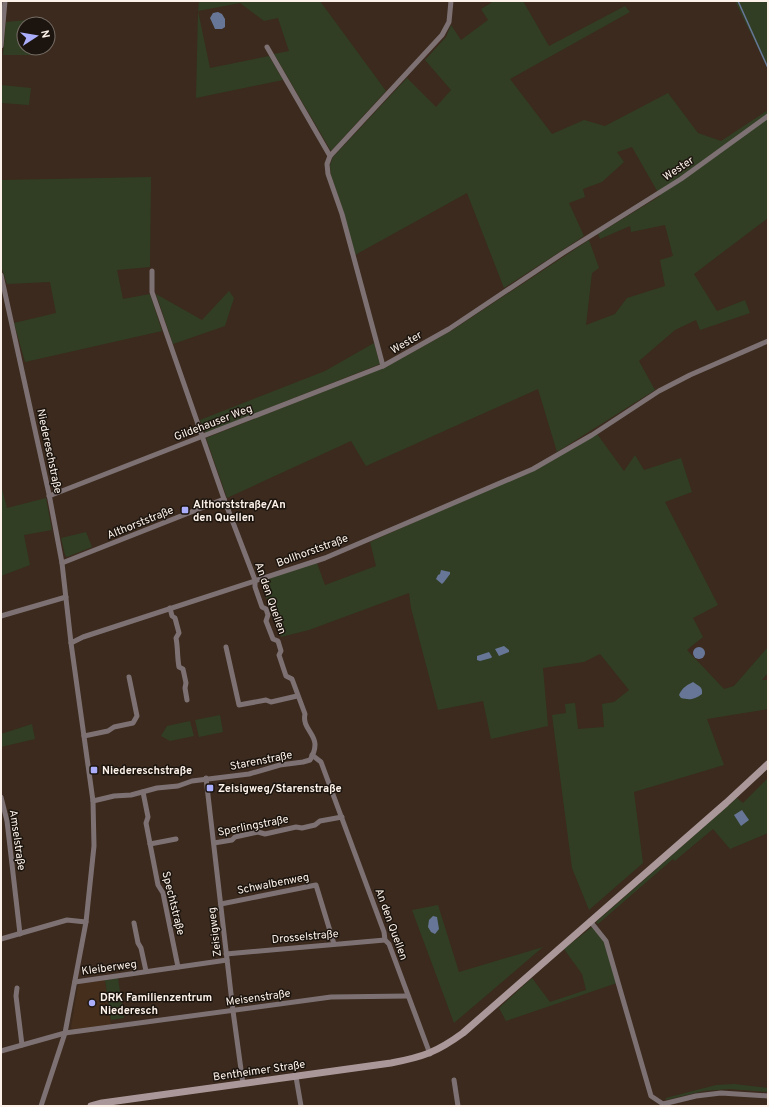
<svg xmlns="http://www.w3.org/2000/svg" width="769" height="1107" font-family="Overpass,sans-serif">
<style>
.built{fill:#452e1c}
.green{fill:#313e24}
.water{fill:#677697}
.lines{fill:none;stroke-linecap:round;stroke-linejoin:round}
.stream{stroke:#677697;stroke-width:1.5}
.street{stroke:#7d7173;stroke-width:5}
.secondary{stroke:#aa979a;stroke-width:7}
.poi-dot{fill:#abaffb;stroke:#1c150f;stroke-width:1.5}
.labels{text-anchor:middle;stroke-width:3;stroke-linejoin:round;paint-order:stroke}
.street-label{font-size:11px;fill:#fdf2e9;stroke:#1c150f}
.poi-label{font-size:11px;font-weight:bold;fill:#fdf2e9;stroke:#1c150f;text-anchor:start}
</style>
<rect width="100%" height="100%" fill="#3b2a1d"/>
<path class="built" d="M105 980 111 1025 74 1030 71 1027 78 986 81 983Z"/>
<g class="green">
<path d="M199 1H320L386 91 331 151 274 54 289 51 278 18 264 21 240 3 198 11 210 68 269 56 283 80 196 98 198 11Z"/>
<path d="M494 1H523L549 46 625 6 630 12 510 79 552 134 584 120 605 126 668 93 698 133 721 141 768 110V218L694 274 717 311 745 300 750 313 700 330 696 320 675 330 639 361 655 390 557 452 538 389 366 466 351 441 227 498 206 438 386 367 451 331 589 240 599 268 592 273 586 325 615 314 627 298 665 286 660 260 673 256 665 225 631 232 630 226 600 239 598 234 660 196 632 147 617 152 624 162 602 182 583 189 585 197 569 203 584 236 504 288 467 193 355 255 344 213 331 175 330 165 333 157 407 78 436 107 451 90 425 60 446 37 451 25 461 40 488 20 481 9Z"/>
<path d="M735 1H768V69Z"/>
<path d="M39 19 38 24H24V48H36L35 55H3L6 22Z"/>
<path d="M1 85 31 88 29 105 1 103Z"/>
<path d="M151 177 150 267 117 270 123 299 150 294 162 331 25 362 14 323 56 313 50 282 7 284 2 269 1 258V180Z"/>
<path d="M229 291 234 298 225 326 173 344 156 294 202 320Z"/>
<path d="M374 343 380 364 205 433 200 420 325 371Z"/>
<path d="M597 434 624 471 635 455 644 470 681 458 692 492 665 502 718 605 693 618 703 637 687 650 724 689 734 686 768 647V673L762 680H768V709L707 719 724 765 634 792 643 863 589 910 572 868 552 715 566 713 565 704 575 703 578 729 604 727 602 704 614 702 629 690 600 654 584 662 543 668 548 726 491 739 483 701 438 710 411 608 409 593 309 630 281 637 260 581 317 563 325 585 376 566 370 542 533 469 534 471Z"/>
<path d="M1 485 7 508 46 498 52 530 24 535 30 565 1 576Z"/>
<path d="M86 532 92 547 67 557 65 555 61 538Z"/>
<path d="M220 715 223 732 199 737 195 720Z"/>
<path d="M190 721 194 736 170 741 161 736 167 726Z"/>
<path d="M32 724 35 739 1 747V734Z"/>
<path d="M768 778V833L730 849 713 829 677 859 675 861 673 859 598 924 596 922 737 798 743 803Z"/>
<path d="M438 905 459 972 543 947 454 1023 412 910Z"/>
<path d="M592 927 604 942 617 983 506 1021 499 1008 532 978 550 1002 586 990 582 974 564 949Z"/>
<path d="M118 978 124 1018 111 1020 105 980Z"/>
<path d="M734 1084 768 1088V1092L729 1089 704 1091 666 1100V1098L716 1085Z"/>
</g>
<g class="water">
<path d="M218 12 222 14 225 19V27L222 29H215L210 18 213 13Z"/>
<path d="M441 570 450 572V574L444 582 442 584 436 579 438 575 440 574Z"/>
<path d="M504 646 509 650V652L499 656 495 649Z"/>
<circle cx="699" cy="653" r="6"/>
<path d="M489 652 492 657 491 658 480 661 477 660V656Z"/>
<path d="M693 682C698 686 703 686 702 694 694 700 689 700 681 698L679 695C682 688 687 685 693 682Z"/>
<path d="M742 810 749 820 741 826 734 815Z"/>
<path d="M433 916 437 917 439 929 435 934 431 932 428 927 429 920Z"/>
</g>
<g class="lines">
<path class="stream" d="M738 1 768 68"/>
<g class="street">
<path d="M1 46 5 1"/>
<path d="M267 47 330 156"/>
<path d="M1 275 49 494 62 563 71 643 93 801 94 846 86 922 65 1033 41 1106"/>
<path d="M383 366 342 214 328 174 327 164 330 156 442 35 449 22 451 1"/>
<path d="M49 496 383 366 449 329 563 253 681 179 768 116"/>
<path d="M62 563 224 499"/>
<path d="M170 608 172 616 175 618 179 633 176 638C178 648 177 656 179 667L183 669 186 683 185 688 187 700"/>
<path d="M1 616 66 597"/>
<path d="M71 643 83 637 325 558 533 469 592 435 659 391 690 375 768 341"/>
<path d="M226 647 239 705 266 700 271 702 297 696"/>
<path d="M84 736 108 731 114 727 133 723 137 716 129 677"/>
<path d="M312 755 321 762 384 932 385 940 389 944 430 1054"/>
<path d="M206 778 233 1011 243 1084"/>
<path d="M143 792 148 817 146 823 158 885 163 893 178 967"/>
<path d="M1 797 7 821 20 934"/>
<path d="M93 801 114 796 131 795 157 788 178 786 192 781 249 774 280 765 303 762 310 760C325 735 301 732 305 714L292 679 286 676 279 655 281 651 278 641 273 639 266 621 268 615 266 609 262 607 255 587V580L224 499 152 292V271"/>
<path d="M214 843 232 840 235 837 258 832 265 834 296 827 302 828 315 825 320 821 342 817"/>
<path d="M150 844 176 839"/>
<path d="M221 904 316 885 334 944"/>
<path d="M590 921 606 941 651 1096 663 1104 696 1096 721 1093 768 1096"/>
<path d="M134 923 138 943 141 948 146 971"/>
<path d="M1 939 67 920 86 922"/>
<path d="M226 954 385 940"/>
<path d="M75 982 227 960"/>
<path d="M17 988 16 996 22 1045"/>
<path d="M1 1051 65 1033 331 997 408 996"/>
<path d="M296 1077 301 1106"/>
<path d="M454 1080 458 1106"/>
</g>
<path class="secondary" d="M91 1106 102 1103 391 1063C423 1057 437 1052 463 1033L726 803 768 764"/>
</g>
<g class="poi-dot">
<rect x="181" y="506" width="8" height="8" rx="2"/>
<rect x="90" y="766" width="8" height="8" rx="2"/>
<rect x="206" y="784" width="8" height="8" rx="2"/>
<circle cx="92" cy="1003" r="4"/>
</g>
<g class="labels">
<g class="street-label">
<text transform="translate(678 168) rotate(-34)" y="4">Wester</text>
<text transform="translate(406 342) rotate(-30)" y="4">Wester</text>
<text transform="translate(213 422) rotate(-21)" y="4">Gildehauser Weg</text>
<text transform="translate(50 451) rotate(78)" y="4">Niedereschstraße</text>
<text transform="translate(140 522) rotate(-22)" y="4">Althorststraße</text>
<text transform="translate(312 550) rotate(-20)" y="4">Bollhorststraße</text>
<text transform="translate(271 598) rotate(71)" y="4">An den Quellen</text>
<text transform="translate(261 760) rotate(-11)" y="4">Starenstraße</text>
<text transform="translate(253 825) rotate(-11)" y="4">Sperlingstraße</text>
<text transform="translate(18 840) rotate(82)" y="4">Amselstraße</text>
<text transform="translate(273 883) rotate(-11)" y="4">Schwalbenweg</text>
<text transform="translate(174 903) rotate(76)" y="4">Spechtstraße</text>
<text transform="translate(392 924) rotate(70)" y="4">An den Quellen</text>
<text transform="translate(214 932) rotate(-97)" y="4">Zeisigweg</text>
<text transform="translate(305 936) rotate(-5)" y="4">Drosselstraße</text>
<text transform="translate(109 967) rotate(-8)" y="4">Kleiberweg</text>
<text transform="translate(258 997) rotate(-8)" y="4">Meisenstraße</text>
<text transform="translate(259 1070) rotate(-8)" y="4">Bentheimer Straße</text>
</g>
<g class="poi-label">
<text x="193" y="508">Althorststraße/An<tspan x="193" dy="13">den Quellen</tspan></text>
<text x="102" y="774">Niedereschstraße</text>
<text x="218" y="792">Zeisigweg/Starenstraße</text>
<text x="100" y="1001">DRK Familienzentrum<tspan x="100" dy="13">Niederesch</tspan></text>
</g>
</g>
<rect width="769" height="1107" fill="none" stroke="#fdf2e9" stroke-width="4"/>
<g transform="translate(36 36) rotate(78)"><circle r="19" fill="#1c150f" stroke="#766d66"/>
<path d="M0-3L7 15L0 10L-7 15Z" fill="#abaffb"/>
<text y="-6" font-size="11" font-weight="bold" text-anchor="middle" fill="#fdf2e9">N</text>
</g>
</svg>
